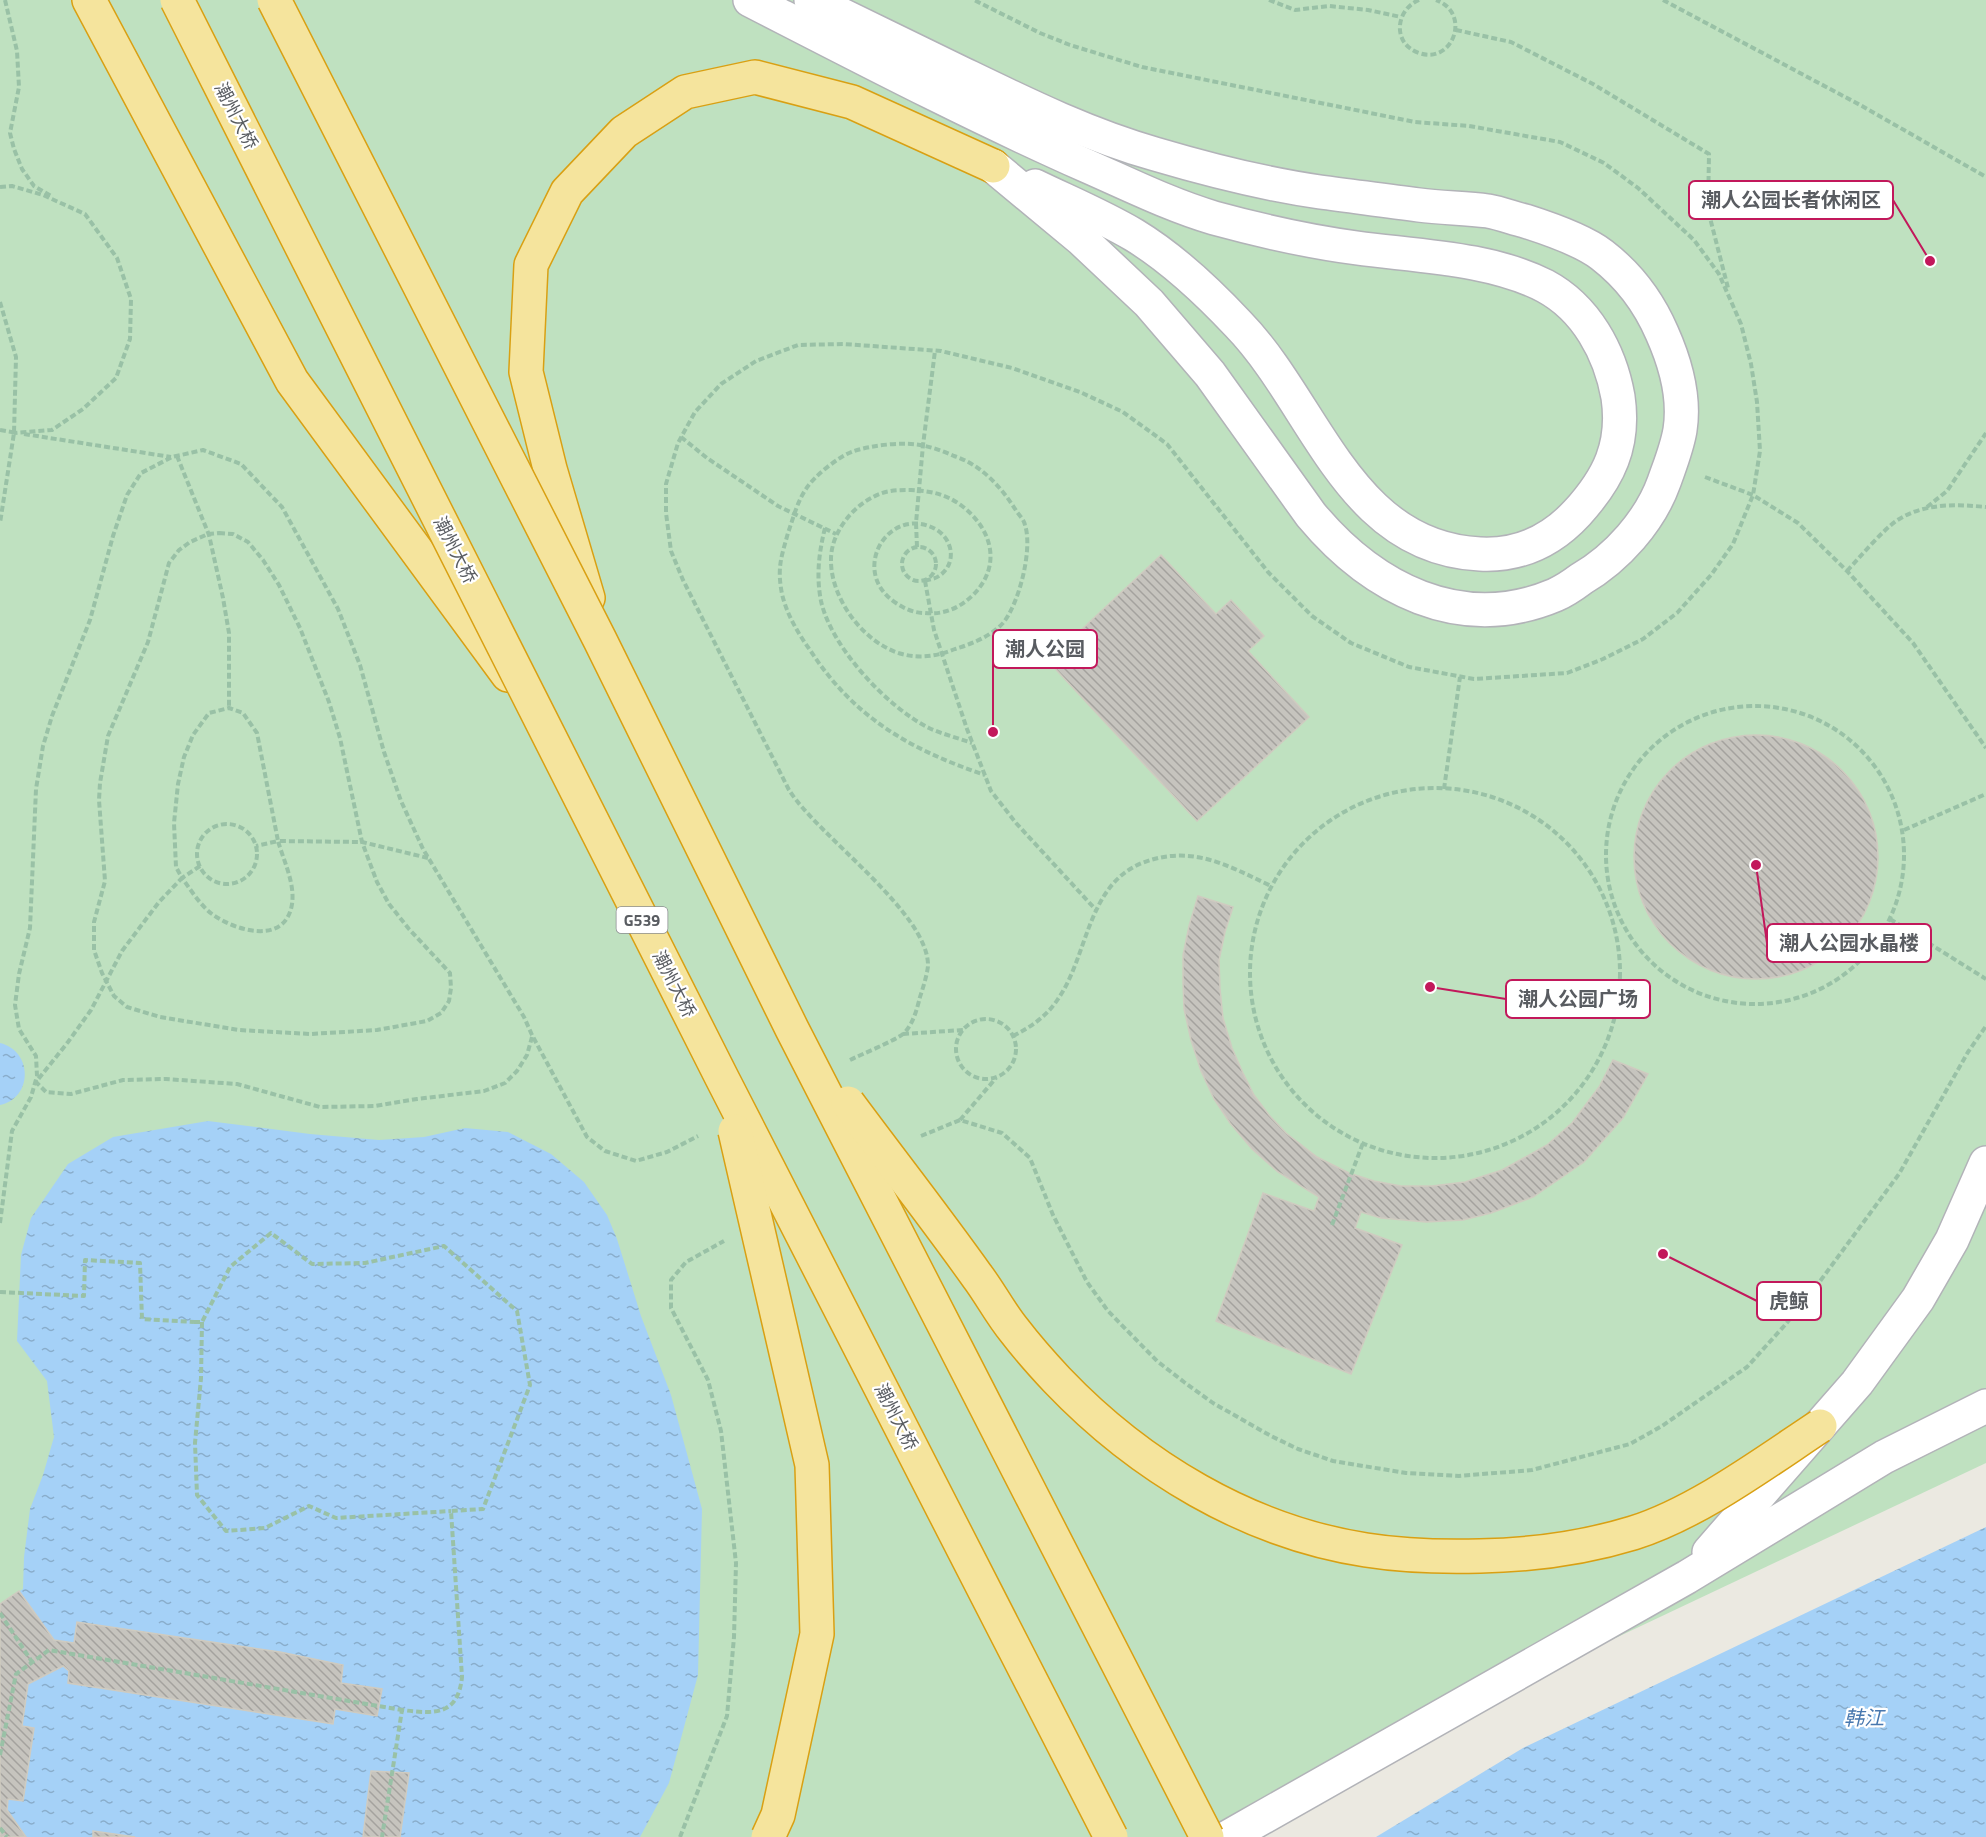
<svg xmlns="http://www.w3.org/2000/svg" width="1986" height="1837" font-family="'Titillium Web','Noto Sans SC',sans-serif">
<style>
.green{fill:#bfe1c0}
.water{fill:url(#water-ripples)}
.building{fill:url(#building-back-hatch);stroke:#cfcbc0;stroke-width:1.5}
.lines{fill:none;stroke-linecap:round;stroke-linejoin:round}
.tertiary-casing{stroke:#b2b3b8;stroke-width:36}
.trunk-casing{stroke:#d9a013;stroke-width:36}
.path{stroke:#99c1a6;stroke-width:4;stroke-dasharray:6 3;stroke-linecap:butt}
.tertiary{stroke:#fff;stroke-width:33}
.trunk{stroke:#f5e49d;stroke-width:33}
.trunk-bridge-casing{stroke:#d9a013;stroke-width:36;stroke-linecap:butt}
.trunk-bridge{stroke:#f5e49d;stroke-width:33}
.labels{text-anchor:middle;stroke-width:4.5;stroke-linejoin:round;paint-order:stroke}
.shield{fill:#fff;stroke:#8b8d90;stroke-width:1.5}
.shield-label{font-size:16px;font-weight:bold;fill:#595c61}
.street-label{font-size:18px;fill:#595c61;stroke:#fff}
.water-label{font-size:20px;font-style:italic;fill:#4878af;stroke:#fff}
.leader{fill:none;stroke:#c2185b;stroke-width:2}
.callout-dot{fill:#c2185b;stroke:#fff;stroke-width:2}
.callout{fill:#fff;stroke:#c2185b;stroke-width:2}
.callout-label{font-size:20px;text-anchor:middle;font-weight:bold;fill:#595c61}
</style>
<defs>
<pattern id="water-ripples" width="26" height="14" patternUnits="userSpaceOnUse" patternTransform="scale(1.5)"><rect width="26" height="14" fill="#a5d1f7"/><path d="M2 4q2-2 4 0t4 0M15 11q2-2 4 0t4 0" fill="none" stroke="#89adcb"/></pattern>
<pattern id="building-back-hatch" width="6" height="6" patternUnits="userSpaceOnUse" patternTransform="scale(1.5)"><rect width="6" height="6" fill="#c6c4be"/><path d="M-1 5l2 2M0 0l6 6M5-1l2 2" fill="none" stroke="#a4a29e"/></pattern>
</defs>
<rect width="100%" height="100%" fill="#ebe9e1"/>
<path class="green" d="M0 0H1986V1463L1194 1837H0Z"/>
<g class="water">
<path d="M0 1043C33 1051 33 1098 0 1105Z"/>
<path d="M208 1121 310 1134 379 1140 424 1137 465 1128 508 1132 551 1154 584 1182 607 1215 617 1239 641 1316 671 1395 702 1509 698 1675 669 1783 640 1837H0V1604L23 1589 24 1557 30 1509 43 1475 54 1437 47 1381 17 1341 21 1255 31 1218 68 1164 113 1137Z"/>
<path d="M1986 1527V1837H1376L1523 1748Z"/>
</g>
<g class="building">
<path d="M1161 555 1216 614 1231 600 1264 636 1248 651 1309 717 1197 821 1048 661Z"/>
<circle cx="1756" cy="857" r="122"/>
<path d="M1198 896 1233 907 1225 932 1219 960 1220 989 1223 1018 1232 1048 1243 1073 1254 1095 1269 1115 1286 1133 1317 1157 1349 1173 1374 1181 1401 1186H1432L1465 1182 1502 1170 1547 1145 1572 1123 1599 1087 1613 1060 1648 1074 1623 1118 1584 1162 1533 1197 1491 1213 1463 1220 1426 1222 1404 1220 1381 1218 1361 1212 1355 1228 1402 1245 1351 1374 1216 1321 1263 1193 1314 1211 1319 1197 1278 1172 1252 1149 1230 1123 1214 1099 1201 1071 1191 1040 1184 1009 1183 983V955L1189 926Z"/>
<path d="M19 1591 54 1640 74 1643 77 1622 280 1652 343 1665 341 1683 382 1689 377 1716 335 1709 333 1724 68 1683 69 1671 63 1666 28 1684 22 1726 34 1728 23 1801 8 1799 7 1810 26 1837H0V1604Z"/>
<path d="M371 1771 409 1773 400 1837H363Z"/>
<path d="M93 1831 135 1837H93Z"/>
</g>
<g class="lines">
<g class="tertiary-casing">
<g id="tertiary">
<path d="M750 0C861 57 972 115 1087 166 1128 184 1170 205 1214 218 1258 230 1312 242 1357 248 1417 256 1491 258 1545 286 1586 308 1610 352 1618 397 1625 445 1609 478 1577 513 1551 541 1519 556 1480 554 1348 548 1316 404 1238 324 1207 291 1172 258 1134 235 1102 216 1068 202 1035 186"/>
<path d="M811 0C862 25 912 49 963 74 1025 104 1088 135 1155 154 1209 170 1264 184 1320 192 1352 196 1386 201 1419 205 1442 208 1465 208 1488 211 1500 213 1513 218 1525 221 1547 228 1584 241 1602 255 1628 275 1649 303 1662 333 1675 362 1685 398 1680 430 1677 448 1670 465 1664 482 1650 521 1617 558 1581 579 1573 585 1564 591 1555 595 1460 635 1372 588 1311 515L1210 374 1149 303 1081 239 993 166"/>
<path d="M1709 1552 1857 1383 1918 1299 1952 1240 1986 1163"/>
<path d="M1228 1837 1687 1577 1884 1457 1986 1406"/>
</g>
</g>
<g class="trunk-casing">
<g id="trunk">
<path d="M89 0 292 381 508 675"/>
<path d="M588 598 550 469 526 372 531 265 567 192 624 132 685 92 755 77 852 102 993 166"/>
</g>
</g>
<g class="path">
<path d="M5 0 17 51 19 87 10 133 14 149 22 169 34 186 51 196"/>
<path d="M1269 0 1295 10 1329 6 1368 10 1401 17"/>
<path d="M1419 0C1395 10 1392 44 1419 53 1453 65 1472 13 1436 0"/>
<path d="M1663 0 1862 106 1986 177"/>
<path d="M1456 30 1511 42 1593 84 1709 154 1708 210 1728 288"/>
<path d="M0 187 12 186 43 195 85 214 117 258 131 299 130 339 116 378 83 409 52 430 14 433"/>
<path d="M0 302 16 357 14 433 0 523"/>
<path d="M0 430 17 433"/>
<path d="M24 434 171 457"/>
<path d="M681 437 707 458 778 506 836 534"/>
<path d="M177 456 209 535 223 598 229 633V708"/>
<path d="M1705 477 1753 495 1798 523 1847 571 1913 643 1986 748"/>
<path d="M1927 507 1947 491 1986 433"/>
<path d="M825 528C819 552 816 576 821 601 831 647 887 707 929 728 942 734 958 738 972 743"/>
<path d="M219 533 233 534 248 542 263 560 279 585 300 628 329 702 340 738 362 842 377 882 389 904 409 929 450 973 451 988 449 1001 441 1013 427 1021 377 1030 310 1034 239 1030 160 1017 127 1007 114 996 102 973 94 950V922L105 881 99 800 100 783 108 736 148 642 169 563 179 550 190 542 208 534Z"/>
<path d="M917 547 916 523 923 445 935 351"/>
<circle cx="919" cy="564" r="17"/>
<path d="M1847 571C1860 557 1882 531 1896 521 1923 503 1955 504 1986 507"/>
<path d="M925 581C930 579 935 579 939 576 957 564 953 540 937 530 890 502 847 571 896 603 905 609 914 613 925 613 944 615 960 608 974 594 1002 565 992 529 962 506 946 494 931 491 911 490 898 490 885 490 873 497 851 508 831 534 831 559 830 598 864 644 902 654 920 659 938 656 955 649 972 644 991 636 1003 623 1019 604 1033 549 1025 525 1024 520 1020 516 1017 512 1002 488 982 465 954 456 945 452 935 448 925 446 906 441 873 445 854 451 839 456 814 476 806 489 797 502 793 519 788 533 781 558 777 568 782 594 787 615 798 633 810 650 854 718 911 750 985 775"/>
<path d="M925 581 934 630 967 729 991 791 1016 823 1096 910"/>
<circle cx="1755" cy="855" r="149"/>
<circle cx="1435" cy="973" r="185"/>
<path d="M1444 789 1460 677"/>
<circle cx="227" cy="854" r="30"/>
<path d="M1904 830 1986 794"/>
<path d="M428 858 362 842 278 841 257 733 243 713 229 708 209 713 193 735 184 757 178 784 174 823 176 867 182 878 159 902 122 951 91 1010 68 1042 36 1082 46 1092 71 1094 123 1080 166 1079 237 1084 320 1107 375 1106 417 1099 484 1091 505 1083 517 1071 527 1055 532 1037"/>
<path d="M200 866 182 878C191 890 200 905 212 914 234 930 281 945 291 909 297 887 284 862 278 841L256 846"/>
<path d="M1890 919 1986 979"/>
<circle cx="986" cy="1049" r="30"/>
<path d="M903 1034 963 1030"/>
<path d="M1013 1036C1031 1027 1047 1016 1058 999 1088 956 1087 885 1142 863 1191 844 1227 865 1271 886"/>
<path d="M850 1060C862 1054 894 1041 903 1034 913 1025 917 1009 920 997 923 988 927 975 928 966 929 913 818 836 789 790L683 580 671 551 666 513V484L678 443 695 412 721 384 756 361 798 345 844 344 941 351 1012 368 1080 392 1123 412 1167 444 1268 572 1312 616 1351 643 1409 667 1474 679 1567 673 1603 659 1643 639 1677 613 1711 575 1733 544 1753 495 1760 451 1757 402 1751 364 1741 324 1719 274 1694 240 1638 188 1604 163 1560 142 1469 126 1415 122 1142 67 1070 45 1040 33 974 0"/>
<path d="M960 1120 996 1078"/>
<path d="M921 1136 960 1120 1002 1133 1030 1158 1053 1215 1087 1282 1108 1311 1157 1361 1184 1382 1213 1403 1271 1436 1298 1449 1333 1461 1406 1473 1459 1476 1532 1470 1630 1444 1662 1426 1747 1367 1785 1325 1815 1288 1899 1174 1968 1052 1986 1026"/>
<path d="M0 1223 12 1131 31 1097 37 1076 36 1056 19 1029 15 1005 19 974 30 928 36 789 43 746 52 716 90 620 113 536 127 495 141 473 172 457 203 450 241 464 282 507 338 609 360 665 384 752 401 801 423 849 524 1017 532 1035 587 1137 605 1151 636 1161 667 1152 698 1136"/>
<path d="M1332 1225 1363 1143"/>
<path d="M0 1292 84 1296 85 1260 140 1263 142 1319 194 1322"/>
<path d="M194 1322H202L230 1267 271 1233 312 1264 365 1263 444 1246 517 1311 530 1385 483 1509 451 1511 462 1677C458 1716 434 1714 402 1710L382 1837"/>
<path d="M202 1322 201 1378 195 1443 197 1495 226 1531 265 1528 309 1506 336 1518 451 1511"/>
<path d="M0 1613 32 1662"/>
<path d="M0 1755 16 1674 49 1650 402 1710"/>
<path d="M0 1828 7 1837"/>
<path d="M680 1837 727 1716 734 1637 736 1563 721 1431 708 1380 671 1308V1280L686 1262 724 1241"/>
</g>
<use href="#tertiary" class="tertiary"/>
<use href="#trunk" class="trunk"/>
<g class="trunk-bridge-casing">
<g id="trunk-bridge">
<path d="M177 0 723 1080 1111 1837"/>
<path d="M274 0 600 640 792 1029 1207 1837"/>
<path d="M848 1103C891 1161 935 1217 977 1276 990 1293 1000 1313 1014 1330 1027 1347 1042 1364 1057 1380 1139 1466 1248 1532 1366 1550 1404 1556 1442 1557 1480 1556 1531 1555 1584 1548 1633 1533 1697 1513 1764 1463 1820 1426"/>
<path d="M735 1131 812 1465 817 1634 778 1815 768 1837"/>
</g>
</g>
<use href="#trunk-bridge" class="trunk-bridge"/>
</g>
<g class="labels">
<rect class="shield" x="616.5" y="907" width="51" height="26" rx="4.5"/>
<g class="shield-label">
<text x="642" y="926">G539</text>
</g>
<g class="street-label">
<text transform="translate(236 116) rotate(63)" y="6">潮州大桥</text>
<text transform="translate(455 550) rotate(63)" y="6">潮州大桥</text>
<text transform="translate(674 984) rotate(63)" y="6">潮州大桥</text>
<text transform="translate(896 1417) rotate(63)" y="6">潮州大桥</text>
</g>
<g class="water-label">
<text x="1864" y="1725">韩江</text>
</g>
</g>
<path class="leader" d="M1930 261L1893 200M993 732L993 649M1756 865L1767 943M1430 987L1506 999M1663 1254L1757 1301"/>
<g class="callout-dot">
<circle cx="1930" cy="261" r="6"/>
<circle cx="993" cy="732" r="6"/>
<circle cx="1756" cy="865" r="6"/>
<circle cx="1430" cy="987" r="6"/>
<circle cx="1663" cy="1254" r="6"/>
</g>
<g class="callout">
<rect x="1689" y="181" width="204" height="38" rx="6"/>
<rect x="993" y="630" width="104" height="38" rx="6"/>
<rect x="1767" y="924" width="164" height="38" rx="6"/>
<rect x="1506" y="980" width="144" height="38" rx="6"/>
<rect x="1757" y="1282" width="64" height="38" rx="6"/>
</g>
<g class="callout-label">
<text x="1791" y="207">潮人公园长者休闲区</text>
<text x="1045" y="656">潮人公园</text>
<text x="1849" y="950">潮人公园水晶楼</text>
<text x="1578" y="1006">潮人公园广场</text>
<text x="1789" y="1308">虎鲸</text>
</g>
</svg>
